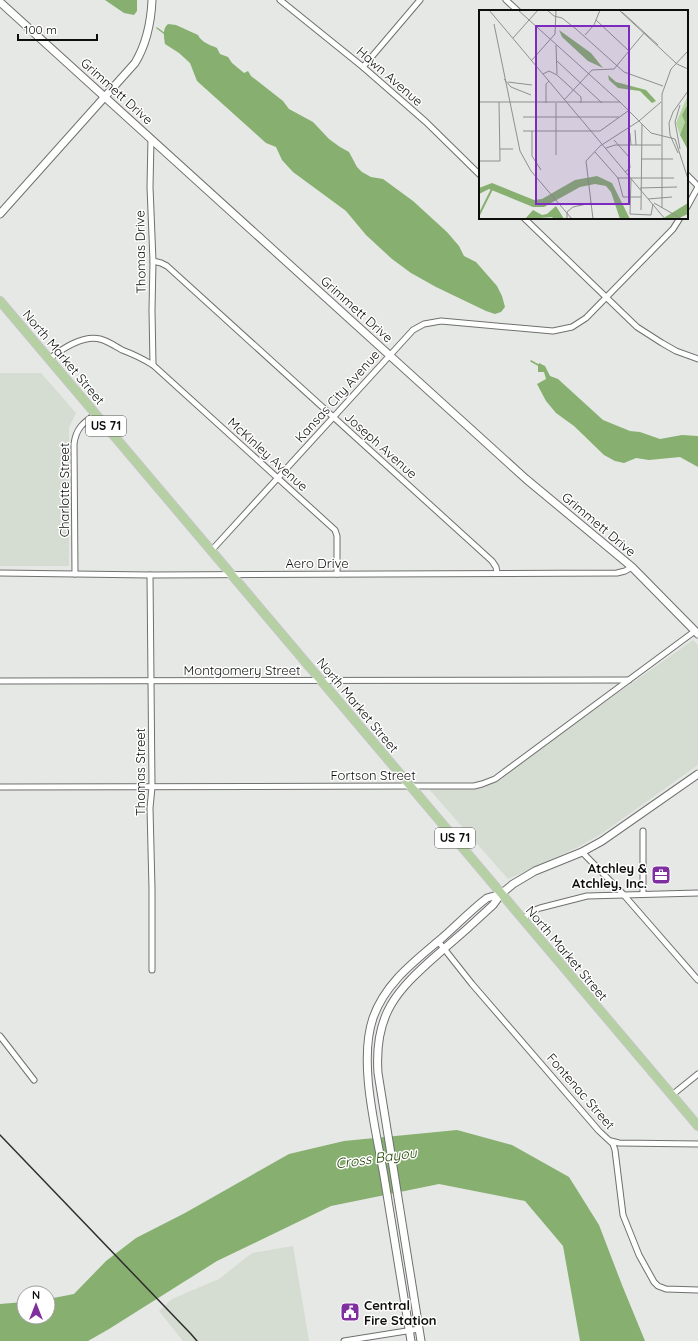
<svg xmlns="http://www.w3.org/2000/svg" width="698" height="1341" font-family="Quicksand,sans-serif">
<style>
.built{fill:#d5dcd2}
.water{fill:#87af70}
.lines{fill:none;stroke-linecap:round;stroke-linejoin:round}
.stream{stroke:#87af70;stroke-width:1.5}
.street-casing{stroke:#6f716e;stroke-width:7}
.secondary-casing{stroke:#6f716e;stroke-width:9}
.primary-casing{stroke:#c5c5c5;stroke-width:10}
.street{stroke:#fff;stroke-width:5}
.secondary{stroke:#fff;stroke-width:7}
.primary{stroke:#b5d1a4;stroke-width:8}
.rail{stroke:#2d2e2c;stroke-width:1.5}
.labels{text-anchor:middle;stroke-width:3;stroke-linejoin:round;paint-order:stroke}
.shield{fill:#fff;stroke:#565655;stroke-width:1}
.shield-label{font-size:12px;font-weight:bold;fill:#0d0d0c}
.street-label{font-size:13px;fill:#0d0d0c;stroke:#fff}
.poi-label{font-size:13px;font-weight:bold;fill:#0d0d0c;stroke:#fff;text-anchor:end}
.water-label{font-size:14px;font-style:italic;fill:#1f4400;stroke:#fff}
.inset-river{fill:none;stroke:#87af70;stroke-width:2}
.inset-road{fill:none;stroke:#8f908e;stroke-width:1}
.view{fill:#7b2cbf;fill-opacity:0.15;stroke:#7b2cbf;stroke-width:2}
.inset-edge{fill:none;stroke:#0d0d0c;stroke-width:2}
</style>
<rect width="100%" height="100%" fill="#e5e8e4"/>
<g class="built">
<path d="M0 373H41L76 413 69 427V566H0Z"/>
<path d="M693 640 698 645V765L601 834 576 848 508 879 429 789 478 786 497 781 530 755Z"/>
<path d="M293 1246 309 1341H183L159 1311 172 1299 219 1279 252 1253Z"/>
</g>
<g class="water">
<path d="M105 0H137V11L134 15 124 13Z"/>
<path d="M168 24 176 25 198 35C201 42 210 45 217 48L220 54 228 57 232 63 244 73 248 71 251 76 283 101 289 109 313 122 329 139 340 147 349 152 357 167 362 172 371 177 383 179 413 201 447 232 459 246 464 256 476 262 497 286 502 296 505 307 501 312 495 314 486 311 436 287 411 273 392 259 366 235 346 211 293 172 282 160 276 147 266 143 197 81 190 63 179 53 165 44C164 37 162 29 168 24Z"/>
<path d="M539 363 545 366 550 376 558 379 603 420 630 431 640 432 660 439 682 435 698 436V467L680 457 649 460 636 458 624 463 615 461 604 455 574 426 556 413 546 401 537 384 546 379 544 372H538V366Z"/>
<path d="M457 1130 512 1145 569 1177 599 1225 622 1285 645 1341H580L563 1246 525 1201 439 1184 331 1206 217 1261 109 1329 88 1341H0V1304L24 1302V1317H48V1299L74 1294 106 1261 136 1238 185 1213 289 1154 344 1141Z"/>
</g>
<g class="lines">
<g class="stream">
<path d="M157 28 165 34"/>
<path d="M531 361 540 366"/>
</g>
<g class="street-casing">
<g id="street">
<path d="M280 0 363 67 426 122 480 175"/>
<path d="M506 0 518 11"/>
<path d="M363 67 420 0"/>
<path d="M151 138 150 187 153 261 152 310 153 365"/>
<path d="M687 175 698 186"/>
<path d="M687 207 698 187"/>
<path d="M524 218 637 327 662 343 676 351 698 359"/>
<path d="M153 261 161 263 167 266 492 561 496 567 497 573"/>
<path d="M49 359C62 349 82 335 100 339 108 341 115 346 122 350 133 354 143 359 153 365L335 530 337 536V574"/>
<path d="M211 551 413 330 424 324 441 321 553 331 572 327 586 318 673 229 680 218"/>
<path d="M0 573 150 575 617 573 625 571 632 567"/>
<path d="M75 574 74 444C76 428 83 423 96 414"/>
<path d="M150 575 152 787 150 808 152 889V970"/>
<path d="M0 681 629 680"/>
<path d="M0 787 411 786H474L482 784 495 779 695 631"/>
<path d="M582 852 623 894 698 980"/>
<path d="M643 894V831"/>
<path d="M523 919 532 911 540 908 587 896 698 893"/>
<path d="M438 941 472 984 599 1131 613 1144 615 1150 623 1215 639 1255 654 1282 658 1286 666 1289 698 1290"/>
<path d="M0 1036 34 1080"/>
<path d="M672 1095 698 1074"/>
<path d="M611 1141 619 1143 698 1144"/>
<path d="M344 1341 419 1329"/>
</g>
</g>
<g class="secondary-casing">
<g id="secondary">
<path d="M0 2 526 479 632 567 698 634"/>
<path d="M0 214 135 63C147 43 151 23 152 0"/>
<path d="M411 1341C402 1286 393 1231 384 1176 376 1130 358 1062 373 1018 385 983 415 961 442 938 457 925 471 910 487 898L501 894 513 884 535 871 582 852 602 841 698 774"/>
<path d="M421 1341 378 1073C374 1014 396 991 438 954 457 938 475 922 493 905L501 894"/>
</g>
</g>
<g class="primary-casing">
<path id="primary" d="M0 301 698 1126"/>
</g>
<use href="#street" class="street"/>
<use href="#secondary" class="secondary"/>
<use href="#primary" class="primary"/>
<path class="rail" d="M0 1135 191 1334 197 1341"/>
</g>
<defs>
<g id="office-square" transform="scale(1)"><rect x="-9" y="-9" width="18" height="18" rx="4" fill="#7f2f9f" stroke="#fff"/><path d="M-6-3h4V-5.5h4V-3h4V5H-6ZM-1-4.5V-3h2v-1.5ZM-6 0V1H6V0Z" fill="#fff"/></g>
<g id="civic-square" transform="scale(1)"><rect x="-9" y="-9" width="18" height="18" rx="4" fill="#7f2f9f" stroke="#fff"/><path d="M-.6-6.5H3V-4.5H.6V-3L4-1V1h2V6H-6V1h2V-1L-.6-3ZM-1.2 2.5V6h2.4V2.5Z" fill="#fff"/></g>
</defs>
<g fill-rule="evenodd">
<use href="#office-square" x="661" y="875"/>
<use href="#civic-square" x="350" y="1312"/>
</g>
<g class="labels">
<g class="shield">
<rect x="86" y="416" width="40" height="20" rx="3"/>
<rect x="435" y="828" width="40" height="20" rx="3"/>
</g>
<g class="shield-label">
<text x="106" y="430">US 71</text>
<text x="455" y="842">US 71</text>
</g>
<g class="street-label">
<text transform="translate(390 76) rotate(41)" y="5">Hawn Avenue</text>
<text transform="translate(117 91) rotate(42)" y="5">Grimmett Drive</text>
<text transform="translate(140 252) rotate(-91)" y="5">Thomas Drive</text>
<text transform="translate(357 309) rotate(42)" y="5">Grimmett Drive</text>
<text transform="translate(64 357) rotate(50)" y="5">North Market Street</text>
<text transform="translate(337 396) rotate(-48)" y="5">Kansas City Avenue</text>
<text transform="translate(381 445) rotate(42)" y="5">Joseph Avenue</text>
<text transform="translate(268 454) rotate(42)" y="5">McKinley Avenue</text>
<text transform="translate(64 490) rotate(-90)" y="5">Charlotte Street</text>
<text transform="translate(599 524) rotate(40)" y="5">Grimmett Drive</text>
<text x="317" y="568">Aero Drive</text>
<text x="242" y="675">Montgomery Street</text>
<text transform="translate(358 705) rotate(50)" y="5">North Market Street</text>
<text transform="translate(140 772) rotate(-90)" y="5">Thomas Street</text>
<text x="373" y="780">Fortson Street</text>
<text transform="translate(567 953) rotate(50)" y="5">North Market Street</text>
<text transform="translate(581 1091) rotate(49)" y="5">Fontenac Street</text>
</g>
<g class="poi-label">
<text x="647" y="873">Atchley &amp;<tspan x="647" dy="15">Atchley, Inc.</tspan></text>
<text x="364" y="1310" text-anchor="start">Central<tspan x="364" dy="15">Fire Station</tspan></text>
</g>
<g class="water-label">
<text transform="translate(376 1158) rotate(-8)" y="5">Cross Bayou</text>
</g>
</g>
<g transform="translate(479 10)">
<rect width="209" height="209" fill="#e5e8e4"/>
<path d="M209 85 206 112 201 125 197 113Z" fill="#b5d6a3"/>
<path d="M80 20 112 43 124 58 109 51 83 27ZM129 65 137 72 167 80 177 91 173 93 161 81 139 78 130 70ZM209 94V140L201 125 206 112 203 105ZM118 166 133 173 151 209H141L132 182 127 176 116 174 101 177 65 197H54L10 179 0 184V178L13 173 55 190 63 189 96 170ZM209 193V204L198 209H183ZM77 196 85 209H72L74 207 46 209 54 200 63 205 68 204Z" fill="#87af70"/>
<path class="inset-river" d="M0 205 14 177"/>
<path class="inset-road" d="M10 0 186 209M39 0 141 92 172 123 196 129 209 169M68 0 75 6 83 8 97 19 145 62 184 76M140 0 198 54 209 59M143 2 179 35M117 10 150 41M15 14 41 141 52 161 93 209M106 25 115 15 121 0M34 28 59 0M77 35 78 64M52 51 76 24 77 0M78 51 123 93M64 64 70 61 78 65 102 87V93M25 69 32 77 52 85M29 72 53 75M85 90 113 60 135 59 165 23M0 92H141M67 93V74L70 71M77 93V145M201 95 196 112 201 139M44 107H140M160 111 182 92M156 120 157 135M44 121H121L149 101M53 121V146L62 160M151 123 152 135M135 130 150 147 151 158 146 162M127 138 136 135H182M21 139H34M116 142 139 168 144 187H162M199 143 191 125 190 113 194 102 209 81M162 149H194M0 151H21L20 92M138 168H195M152 169 151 204 172 205 174 194M161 178 198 177M169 189 193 187M175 193 203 209M183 198V84L192 59 209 41M162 200 163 114M88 209V202L94 197 112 193M114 209 107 151 121 136 160 111"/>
<path class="view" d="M57 16H150V194H57Z"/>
<rect width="209" height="209" class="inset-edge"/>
</g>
<g transform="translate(36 1305)"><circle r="19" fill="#ffffff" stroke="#9e9e9e"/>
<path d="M0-3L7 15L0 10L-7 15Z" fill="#7f2f9f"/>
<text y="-6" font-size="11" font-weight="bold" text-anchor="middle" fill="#0d0d0c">N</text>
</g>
<path d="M18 34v6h79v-6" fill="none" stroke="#0d0d0c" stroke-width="2"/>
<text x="24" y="34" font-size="12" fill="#0d0d0c" stroke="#ffffff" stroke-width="3" paint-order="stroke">100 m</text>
</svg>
